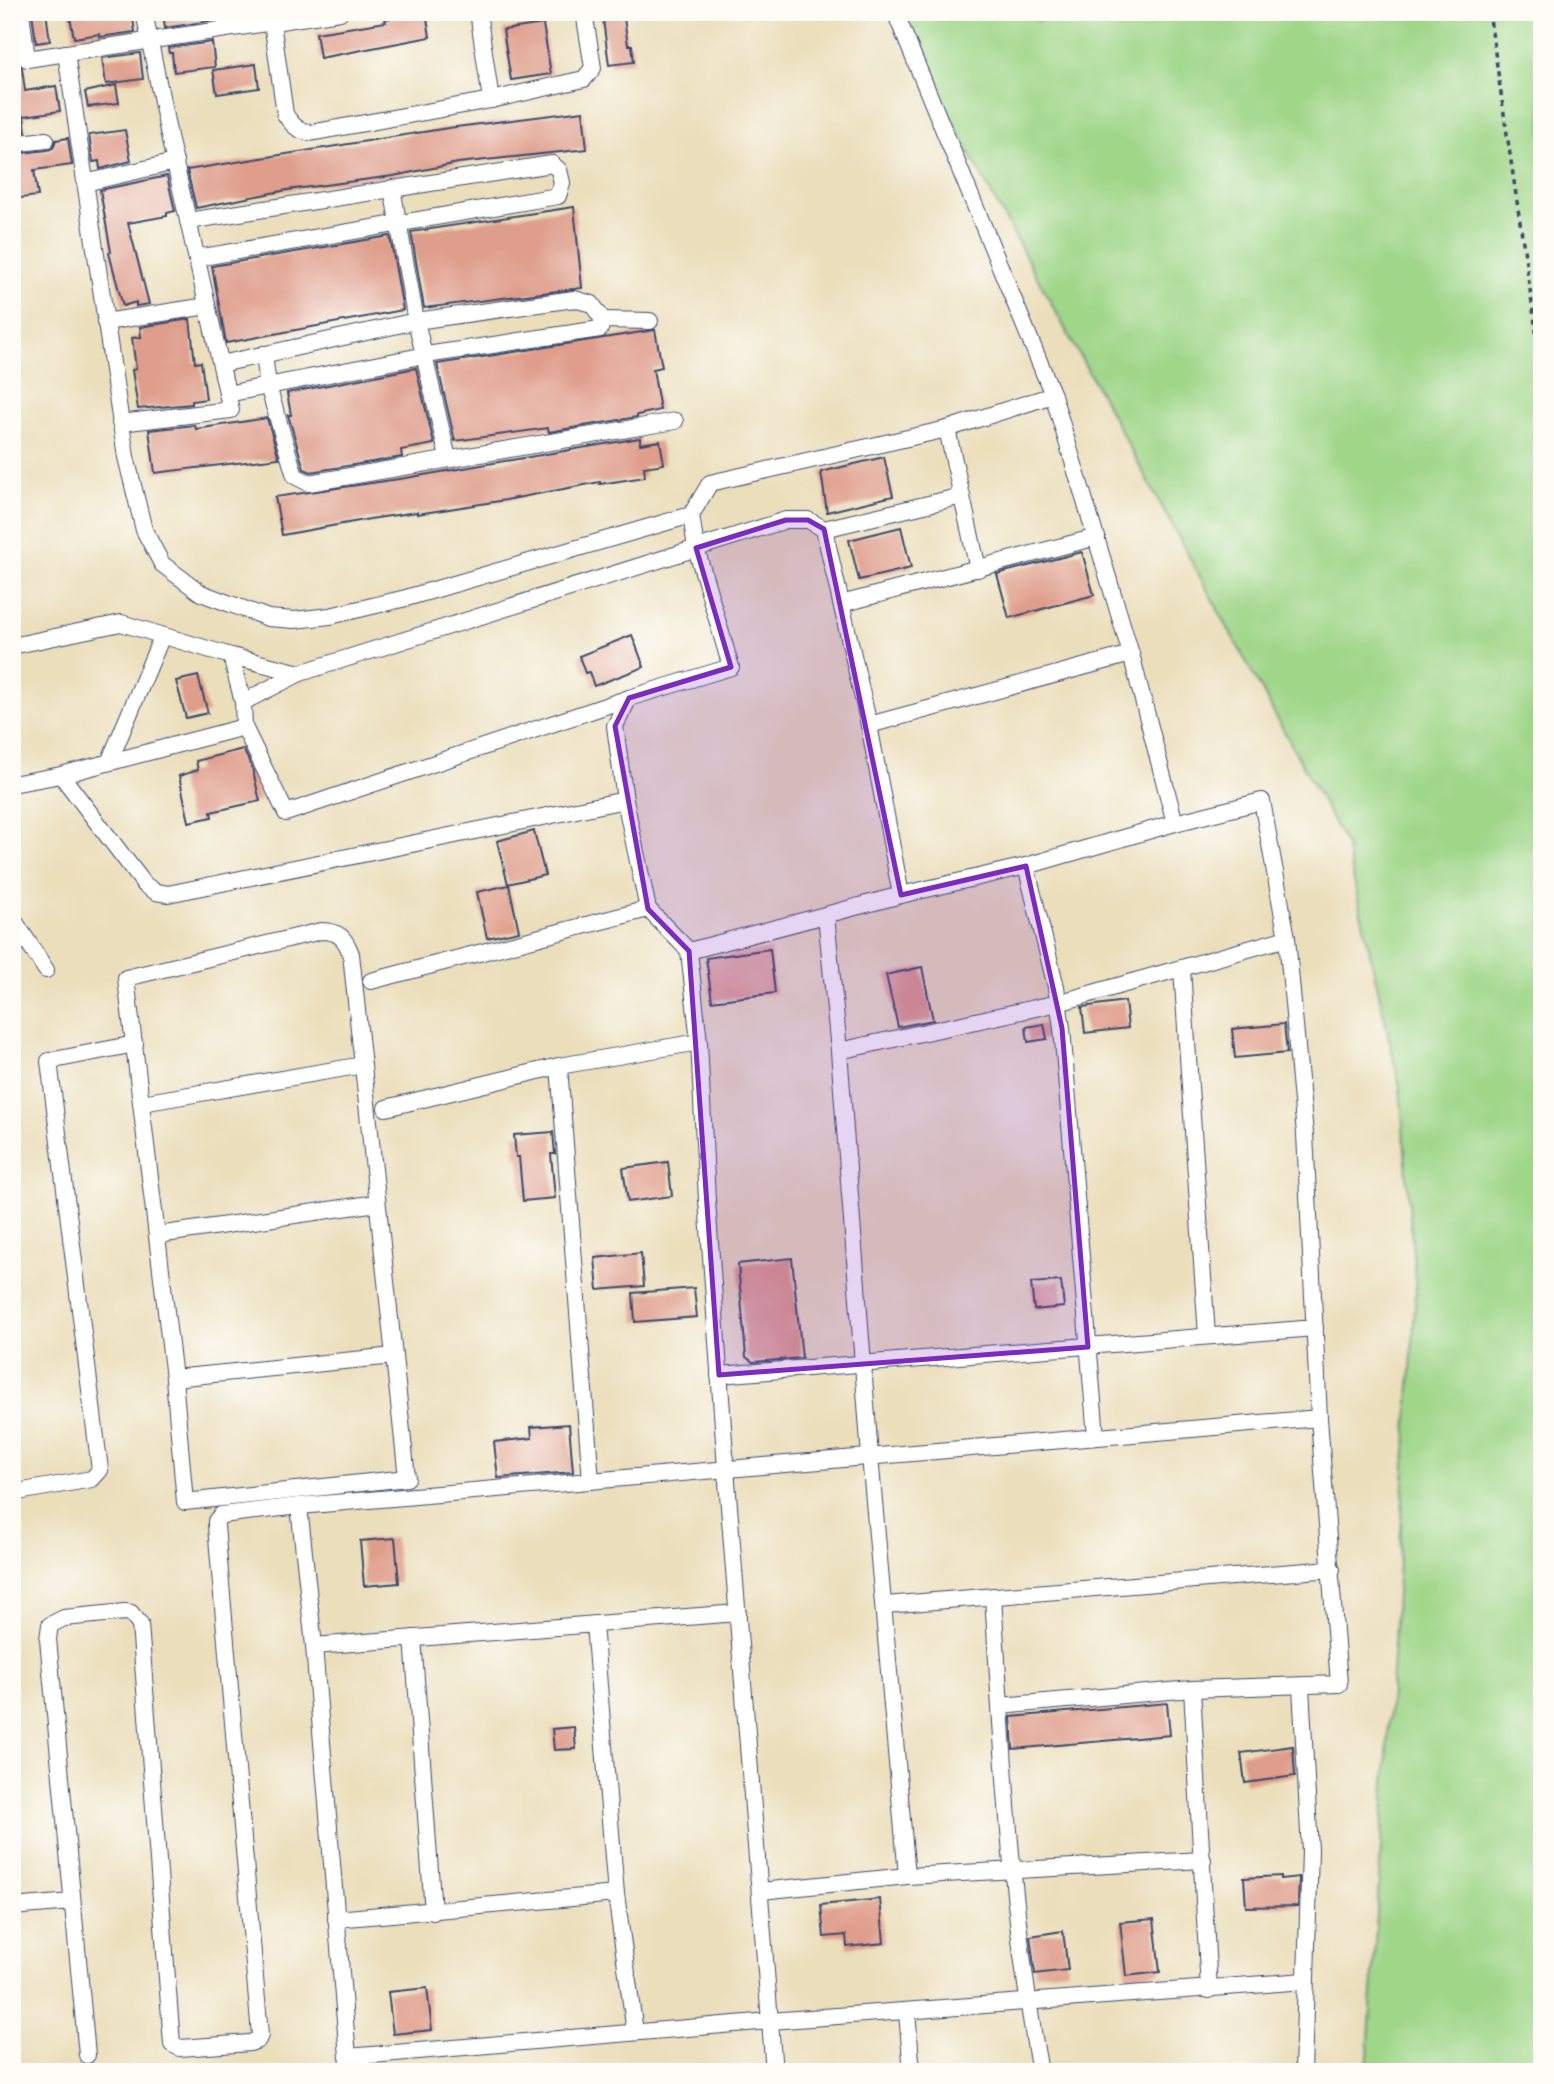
<svg xmlns="http://www.w3.org/2000/svg" width="1554" height="2084" font-family="'Libre Caslon Text',serif">
<style>
.green{fill:#9fd688;stroke:#5d8273;stroke-width:2}
.building{fill:#df9d8b}
.lines{fill:none;stroke-linecap:round;stroke-linejoin:round}
.minor-casing{stroke:#3a496c;stroke-width:18}
.path{stroke:#3a496c;stroke-width:3.5;stroke-dasharray:5 5;stroke-linecap:butt}
.minor{stroke:#fff;stroke-width:16}
.marked{fill:#7b2cbf;fill-opacity:0.2;stroke:#7b2cbf;stroke-width:5;stroke-linejoin:round}
</style>
<rect width="100%" height="100%" fill="#fdfcf7"/>
<filter id="ink" filterUnits="userSpaceOnUse"><feTurbulence type="fractalNoise" baseFrequency=".0143" numOctaves="2"/><feDisplacementMap in="SourceGraphic" scale="14" xChannelSelector="R" yChannelSelector="G"/><feConvolveMatrix kernelMatrix="1 2 1 2 8 2 1 2 1" color-interpolation-filters="sRGB"/></filter>
<filter id="wash" filterUnits="userSpaceOnUse"><feTurbulence type="fractalNoise" baseFrequency=".00686" numOctaves="4" result="noise"/><feDisplacementMap in="SourceGraphic" scale="28" xChannelSelector="R" yChannelSelector="G"/><feGaussianBlur stdDeviation="1.57" result="paint"/><feColorMatrix in="noise" values="0 0 0 0 0 0 0 0 0 0 0 0 0 0 0 0 0 1.4 0 .05"/><feComposite in="paint" operator="in"/></filter>
<g filter="url(#wash)">
<rect width="100%" height="100%" fill="#ebdebb"/>
<path class="green" d="M900 12H1023L1037 21 1066 12H1542V2072H1367L1416 1291 1400 1087 1346 845 952 121Z"/>
<g id="blocks">
<g class="building">
<path d="M32 12H46L50 41 36 43Z"/>
<path d="M69 12H132L135 32 100 37 99 34 74 38Z"/>
<path d="M163 12H208L209 21 165 28Z"/>
<path d="M426 12 430 37 320 58 316 33 386 22 385 19Z"/>
<path d="M602 12H623L628 45H632L634 62 609 65Z"/>
<path d="M543 24 551 74 511 80 503 30Z"/>
<path d="M212 42 215 67 174 72 172 53H169L168 48Z"/>
<path d="M140 53 143 79 106 84 102 58Z"/>
<path d="M12 63H18L22 68 25 91 56 86 60 111 24 116 26 132 12 133Z"/>
<path d="M256 64 259 88 217 94 213 70Z"/>
<path d="M116 85 119 103 88 107 85 92Z"/>
<path d="M583 111 587 149 458 163 393 176 287 190 196 208 187 170 448 128Z"/>
<path d="M125 130 131 161 100 169 99 161 93 162 89 135Z"/>
<path d="M68 138 72 165 34 170 38 196 12 199V154L48 150 53 148 56 140Z"/>
<path d="M167 176 175 211 167 213V216L128 223 149 304 136 306V302L123 306 109 253 111 252 100 190Z"/>
<path d="M574 207 582 288 424 308 411 232Z"/>
<path d="M390 236 403 310 226 343 212 266Z"/>
<path d="M190 319 195 363 201 362 206 399 192 401V404L138 409 132 370 136 369 132 338 141 337 140 327Z"/>
<path d="M655 330 662 367 653 369 660 410 637 415V417L549 432 548 428 455 441 437 364Z"/>
<path d="M416 368 434 444 401 450 402 457 311 472 304 469 288 415H291L287 393Z"/>
<path d="M267 418 279 458 155 473 149 430 195 425 196 429Z"/>
<path d="M640 438V444L660 441 664 464 644 467 645 477 600 484V482L506 500 417 514V512L370 519 282 535 275 497 406 478Z"/>
<path d="M884 457 893 496 827 512 821 472Z"/>
<path d="M901 527 911 568 859 580 849 540Z"/>
<path d="M1082 552 1094 595 1009 618 997 574Z"/>
<path d="M632 635 644 667 594 686 589 672 585 673 579 656Z"/>
<path d="M198 676 208 713 186 718 176 681Z"/>
<path d="M243 749 252 767 260 801 211 812 212 817 189 822 179 776 198 770 196 761Z"/>
<path d="M534 831 545 875 508 884 497 841Z"/>
<path d="M509 885 519 931 487 938 477 892Z"/>
<path d="M770 949 775 993 712 1001 706 958Z"/>
<path d="M922 967 933 1020 898 1027 886 975Z"/>
<path d="M1125 1001 1128 1028 1085 1033 1082 1007Z"/>
<path d="M1044 1024 1047 1039 1028 1042 1026 1027Z"/>
<path d="M1284 1024 1287 1053 1235 1058 1232 1029Z"/>
<path d="M553 1132 555 1154H551L555 1198 523 1201 519 1157H516L514 1135Z"/>
<path d="M668 1162 672 1196 628 1202 623 1168Z"/>
<path d="M641 1253 644 1286 598 1290 595 1258Z"/>
<path d="M792 1258 802 1358 753 1362 746 1357 738 1264Z"/>
<path d="M1061 1281 1064 1307 1034 1310 1031 1283Z"/>
<path d="M694 1288 697 1317 635 1322 633 1293Z"/>
<path d="M569 1424 573 1472 498 1478 494 1442 532 1438 531 1427Z"/>
<path d="M395 1538 399 1583 364 1586 360 1541Z"/>
<path d="M1167 1703 1170 1735 1013 1749 1011 1717Z"/>
<path d="M574 1727 576 1749 554 1750 552 1729Z"/>
<path d="M1293 1746 1295 1776 1245 1783 1241 1753Z"/>
<path d="M1281 1876V1879L1299 1877 1298 1906 1246 1907 1244 1878Z"/>
<path d="M880 1899 884 1943 847 1947 846 1935 824 1937 821 1905Z"/>
<path d="M1154 1919 1160 1972 1126 1976 1120 1922Z"/>
<path d="M1063 1931 1068 1970 1035 1974 1030 1936Z"/>
<path d="M427 1988 432 2030 393 2034 388 1992Z"/>
</g>
</g>
</g>
<g filter="url(#ink)">
<use href="#blocks" fill-opacity="0" stroke="#3a496c" stroke-width="2"/>
<g class="lines">
<g class="minor-casing">
<g id="minor">
<path d="M21 12 27 59 340 12"/>
<path d="M478 12 491 100"/>
<path d="M895 12 1053 395 1131 654 1175 823"/>
<path d="M272 22 285 114C292 125 297 130 310 133L491 100 584 79 593 68 584 12"/>
<path d="M66 53 126 457 144 530 162 564 201 593 268 618 294 620 330 616 406 598 691 515 710 483 947 429 1053 395"/>
<path d="M12 144 46 140"/>
<path d="M85 183 175 162"/>
<path d="M392 188 416 321 448 458"/>
<path d="M188 221 552 164 559 170 562 183 558 196 197 258"/>
<path d="M603 320 650 321"/>
<path d="M105 322 207 306"/>
<path d="M264 354 268 386 295 476 309 483 675 421"/>
<path d="M221 364 416 321 574 299 592 304 603 320 600 329 426 355 227 394"/>
<path d="M120 423 231 410 170 141 144 12"/>
<path d="M947 429 978 569"/>
<path d="M841 604 1097 537"/>
<path d="M12 646 121 623 231 656 300 673 786 520H808L824 529"/>
<path d="M231 656 243 702 244 727 286 813 629 698 731 667 696 548 691 515"/>
<path d="M629 698 615 726 625 800 648 909 689 951 699 1042 707 1200 726 1469 774 2072"/>
<path d="M243 702 300 673"/>
<path d="M869 725 1131 654"/>
<path d="M110 760 162 636"/>
<path d="M61 775 145 885 156 892 168 894 625 800"/>
<path d="M12 784 61 775 244 727"/>
<path d="M1026 866 1056 987 1062 1028 1096 1437"/>
<path d="M901 895 869 725 824 529 962 496"/>
<path d="M826 915 839 1051 870 1456 907 1876"/>
<path d="M12 917 46 970"/>
<path d="M321 931C339 931 345 938 351 954L407 1478 185 1502 174 1378 126 978Z"/>
<path d="M689 951 901 895 1026 866 1175 823 1262 801 1287 938 1305 1134 1319 1418 1339 1684 1192 1689 1000 1706"/>
<path d="M1182 969 1207 1336"/>
<path d="M371 981 648 909"/>
<path d="M839 1051 1058 1003 1287 938"/>
<path d="M559 1066 591 1481"/>
<path d="M142 1103 363 1065"/>
<path d="M386 1108 559 1066 699 1042"/>
<path d="M158 1235 377 1203"/>
<path d="M719 1375 1315 1328"/>
<path d="M174 1378 394 1356"/>
<path d="M12 1493 92 1479 100 1470 49 1061 135 1044"/>
<path d="M299 1506 314 1646 348 2057 770 2021 1305 1981"/>
<path d="M993 1596C1003 1756 1011 1915 1040 2072"/>
<path d="M885 1605 1332 1569"/>
<path d="M594 1624 616 1894 635 2032"/>
<path d="M413 1638 433 1912"/>
<path d="M314 1646 738 1613"/>
<path d="M1301 1687 1310 1851 1303 2072"/>
<path d="M1192 1689 1209 1990"/>
<path d="M761 1891 907 1876 1203 1860"/>
<path d="M12 1907 72 1902"/>
<path d="M336 1919 616 1894"/>
<path d="M907 2012 912 2072"/>
<path d="M87 2055 48 1639 50 1625 64 1618 125 1612 131 1613 140 1624 172 2044 180 2048 250 2043 258 2040 260 2035 216 1526V1521L221 1515 299 1506 1319 1418"/>
</g>
</g>
<path class="path" d="M1489 12 1542 371"/>
<use href="#minor" class="minor"/>
</g>
</g>
<path class="marked" d="M786 520H808L824 529 901 895 1026 866 1062 1028 1088 1347 719 1375 689 951 648 909 615 726 629 698 731 667 696 548Z"/>
<rect width="1554" height="2084" fill="none" stroke="#fdfcf7" stroke-width="42"/>
</svg>
